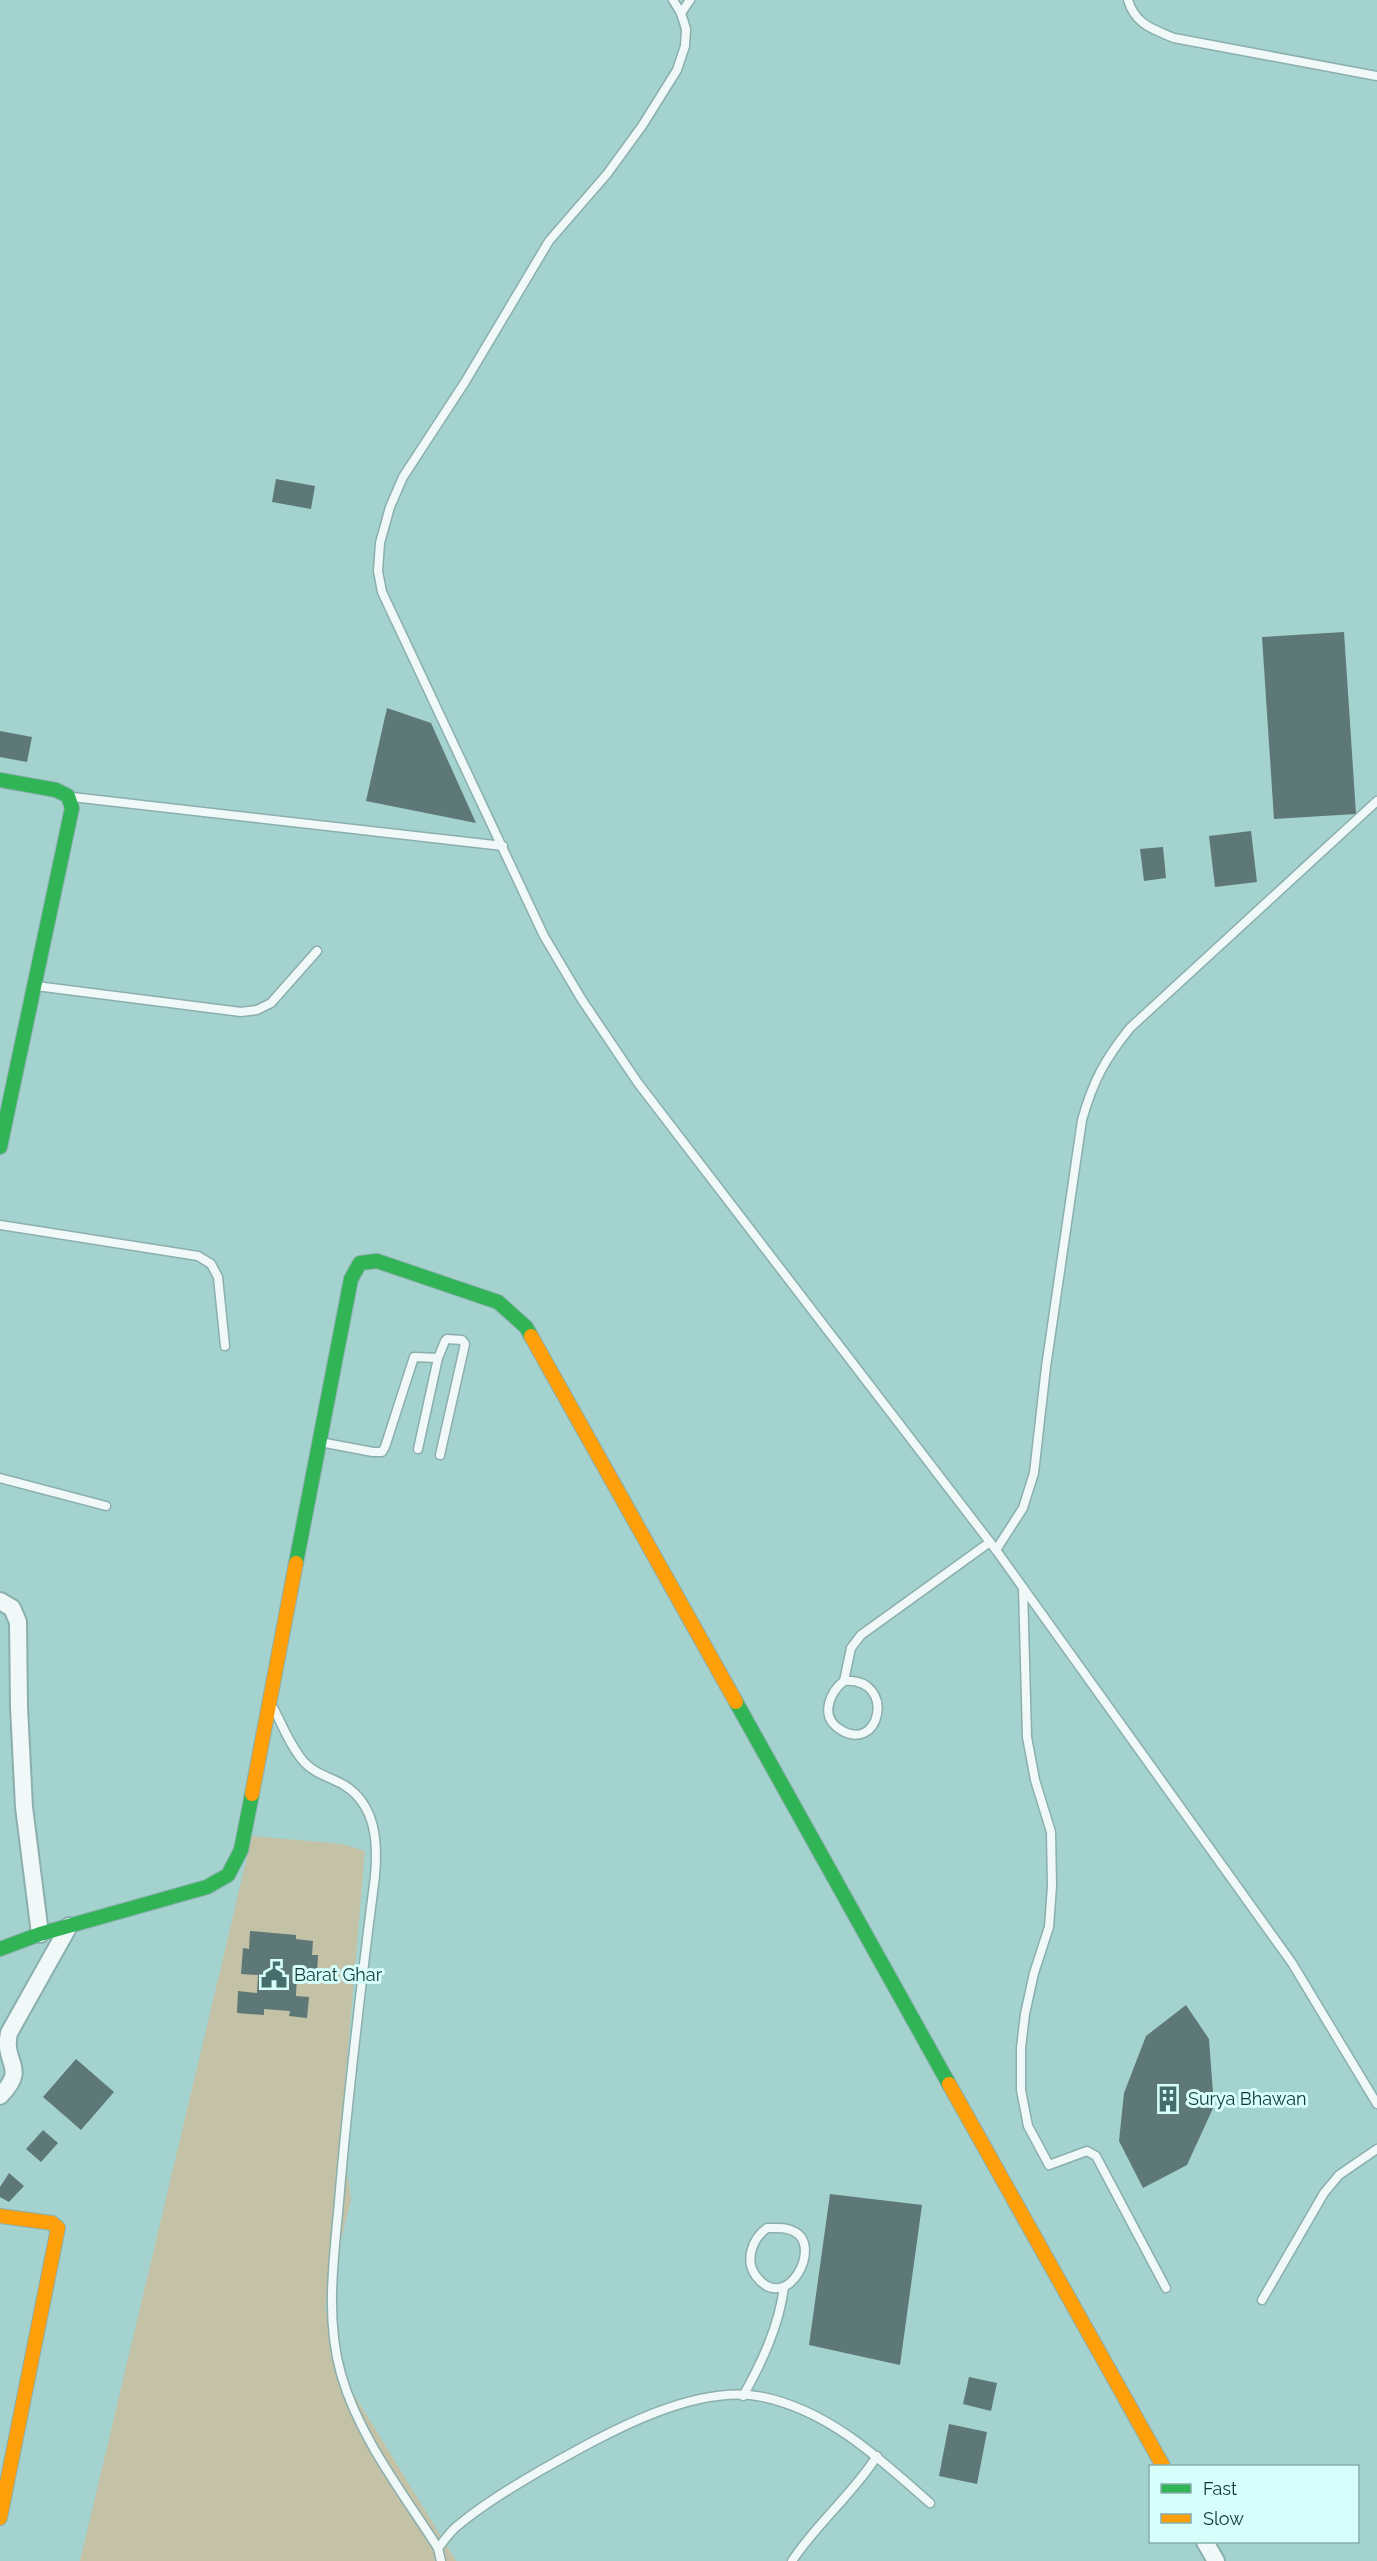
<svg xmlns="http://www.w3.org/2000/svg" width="1377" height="2561" font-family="Raleway,sans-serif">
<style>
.green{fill:#c4c2a6}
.building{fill:#5d7877}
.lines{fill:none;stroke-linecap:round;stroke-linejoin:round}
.lane-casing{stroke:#8aafad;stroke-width:11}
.street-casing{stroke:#8aafad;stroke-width:20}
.fast-casing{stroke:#8aafad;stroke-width:16}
.slow-casing{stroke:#8aafad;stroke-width:16}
.lane{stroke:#f1f8f8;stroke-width:8}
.street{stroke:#f1f8f8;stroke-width:16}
.fast{stroke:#30b455;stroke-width:14}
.slow{stroke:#ff9f0a;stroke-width:14}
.labels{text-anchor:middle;stroke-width:6;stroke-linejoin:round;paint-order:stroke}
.poi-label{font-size:18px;fill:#123634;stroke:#d6fefb;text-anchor:start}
</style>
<rect width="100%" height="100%" fill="#a4d2cf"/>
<path class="green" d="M252 1836 343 1844 365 1851 341 2130 351 2199 325 2307 347 2383 456 2561H80Z"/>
<g class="building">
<path d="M276 479 315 486 311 509 272 502Z"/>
<path d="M1344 632 1356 814 1274 819 1262 637Z"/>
<path d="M387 708 431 723 476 823 366 801Z"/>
<path d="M0 731 32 737 27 762 0 757Z"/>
<path d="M1251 831 1257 882 1215 887 1209 836Z"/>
<path d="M1163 847 1166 878 1144 881 1140 849Z"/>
<path d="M250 1931 296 1935V1939L313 1941 312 1955H318L317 1975 297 1974 296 1996 309 1997 307 2018 289 2016 290 2011 264 2009V2015L237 2013 238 1991 257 1993 258 1975 241 1974 243 1948 249 1949Z"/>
<path d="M1186 2005 1209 2039 1214 2106 1187 2165 1143 2188 1119 2141 1124 2093 1146 2036Z"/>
<path d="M76 2059 114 2092 81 2130 43 2097Z"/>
<path d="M43 2130 58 2143 41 2162 26 2149Z"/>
<path d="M9 2173 24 2186 9 2202 0 2197V2187Z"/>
<path d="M830 2194 922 2205 900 2365 809 2345Z"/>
<path d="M969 2377 997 2383 991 2411 963 2404Z"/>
<path d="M949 2424 987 2432 977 2484 939 2476Z"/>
</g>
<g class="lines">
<g class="lane-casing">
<g id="lane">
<path d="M673 0 681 13 686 29 685 46 677 70 642 126 607 174 549 241 465 382 403 477 390 507 380 543 378 571 382 592 544 936 582 1000 638 1083 996 1550 1292 1963 1377 2104"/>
<path d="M1128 0C1135 24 1152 29 1174 38L1377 76"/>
<path d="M681 13 690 0"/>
<path d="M72 797 503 846"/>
<path d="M36 986 241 1012 257 1010 271 1003 317 951"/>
<path d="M0 1225 198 1256 211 1264 218 1277 225 1346"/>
<path d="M320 1442 373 1452H382L385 1447 414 1357 438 1358 445 1341 447 1339 462 1340 465 1344 440 1455"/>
<path d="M418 1449 438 1358"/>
<path d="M0 1478 106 1506"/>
<path d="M996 1550 1023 1508 1034 1473 1046 1367 1082 1120C1093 1081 1105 1059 1130 1028L1377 801"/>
<path d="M1023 1588 1027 1737 1035 1780 1051 1832 1052 1886 1049 1927 1034 1973 1025 2014 1021 2048V2090L1028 2126 1049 2165 1087 2151 1096 2156 1166 2288"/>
<path d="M844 1681 851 1648 861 1635 990 1542"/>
<path d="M844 1681C898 1677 880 1758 838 1728 820 1715 830 1692 844 1681Z"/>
<path d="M274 1709C283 1727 291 1747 304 1762 315 1774 330 1777 344 1785 376 1805 378 1842 375 1876 361 1985 348 2093 339 2202 334 2258 325 2318 341 2374 359 2437 403 2493 438 2548L441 2561"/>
<path d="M767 2228C777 2228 786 2227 795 2232 823 2247 786 2316 756 2276 744 2260 753 2238 767 2228Z"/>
<path d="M1262 2300 1324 2193 1339 2175 1377 2149"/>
<path d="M743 2396C762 2362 779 2326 784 2287"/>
<path d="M438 2548C444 2541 449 2533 456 2527 482 2505 514 2486 543 2469 602 2436 694 2382 763 2397 830 2411 881 2460 930 2503"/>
<path d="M792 2561C818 2522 852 2495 877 2456"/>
</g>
</g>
<g class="street-casing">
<g id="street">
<path d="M0 1601 12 1608 18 1622 19 1707 24 1807 40 1934"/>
<path d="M0 2096C29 2066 2 2065 9 2033L69 1926"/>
<path d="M1205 2542 1216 2561"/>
</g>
</g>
<g class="fast-casing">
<g id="fast">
<path d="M0 780 56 790 68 796 72 808 0 1147"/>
<path d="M296 1563 351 1279 360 1263 377 1261 498 1302 526 1327 531 1336"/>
<path d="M736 1702 949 2084"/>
<path d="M0 1949 40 1934 207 1887 228 1875 241 1850 252 1794"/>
</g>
</g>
<g class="slow-casing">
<g id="slow">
<path d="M531 1336 736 1702"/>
<path d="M252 1794 296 1563"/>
<path d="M949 2084 1163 2466"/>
<path d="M0 2216 52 2223 58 2228 0 2518"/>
</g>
</g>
<use href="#lane" class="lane"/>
<use href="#street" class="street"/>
<use href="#fast" class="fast"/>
<use href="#slow" class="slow"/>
</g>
<defs>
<g id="civic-bare" transform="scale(2.07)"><path d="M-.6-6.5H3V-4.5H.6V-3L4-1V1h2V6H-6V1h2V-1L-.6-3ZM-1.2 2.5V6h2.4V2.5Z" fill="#456d6a" stroke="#d6fefb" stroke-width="2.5" paint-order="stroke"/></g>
<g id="building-bare" transform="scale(2.07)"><path d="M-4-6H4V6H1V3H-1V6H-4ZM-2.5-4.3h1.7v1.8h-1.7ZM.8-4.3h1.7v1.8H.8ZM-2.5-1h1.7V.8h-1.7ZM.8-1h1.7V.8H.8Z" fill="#456d6a" stroke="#d6fefb" stroke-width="2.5" paint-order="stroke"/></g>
</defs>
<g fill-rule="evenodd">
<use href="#civic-bare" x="274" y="1975"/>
<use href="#building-bare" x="1168" y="2099"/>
</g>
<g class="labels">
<g class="poi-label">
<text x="294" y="1981">Barat Ghar</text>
<text x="1188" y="2105">Surya Bhawan</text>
</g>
</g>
<rect x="1149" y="2465" width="210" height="78" fill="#d6fefb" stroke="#88aeab" stroke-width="1.5"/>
<rect x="1161" y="2484" width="30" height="9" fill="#30b455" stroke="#88aeab" stroke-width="1.5"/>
<text x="1203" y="2495" font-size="18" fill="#123634">Fast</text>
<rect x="1161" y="2514" width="30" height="9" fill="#ff9f0a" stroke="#88aeab" stroke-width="1.5"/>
<text x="1203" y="2525" font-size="18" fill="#123634">Slow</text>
</svg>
